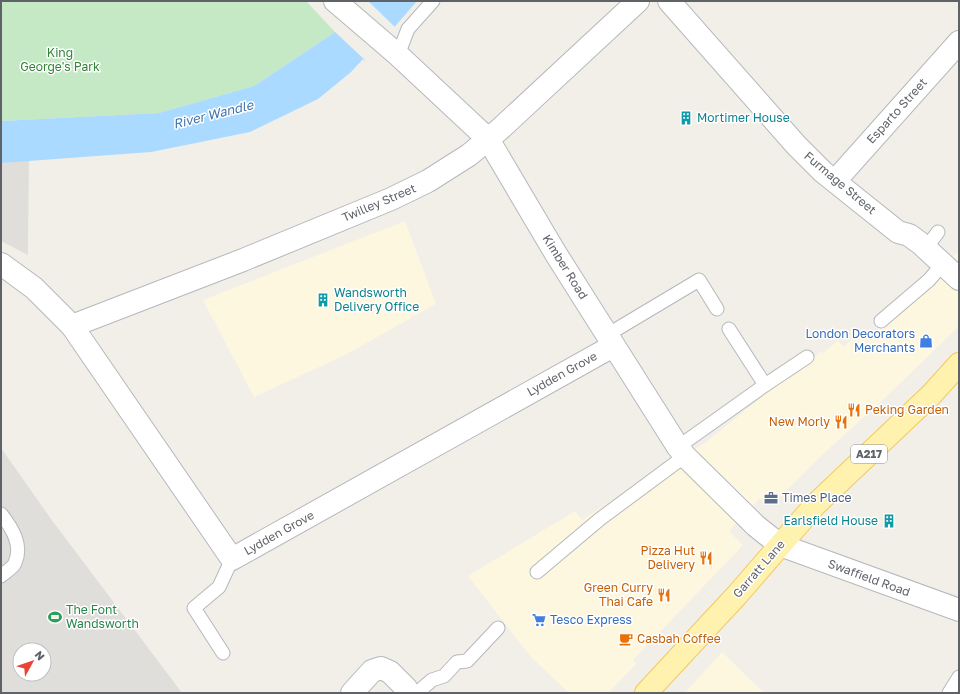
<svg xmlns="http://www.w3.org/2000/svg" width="960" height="694" font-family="'Golos Text',sans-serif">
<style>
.commercial{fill:#fef7e0}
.industrial{fill:#e0deda;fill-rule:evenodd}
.green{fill:#c5e8c5}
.water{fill:#aadaff}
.pier{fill:#f1efe8}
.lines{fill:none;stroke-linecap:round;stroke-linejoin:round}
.lane-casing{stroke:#b5b8bc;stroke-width:15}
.street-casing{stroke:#b5b8bc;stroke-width:24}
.primary-casing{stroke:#f2c960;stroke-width:24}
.lane{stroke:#fff;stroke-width:13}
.street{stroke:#fff;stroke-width:22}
.primary{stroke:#fff2af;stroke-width:22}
.labels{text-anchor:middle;stroke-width:3;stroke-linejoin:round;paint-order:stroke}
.shield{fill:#fff;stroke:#8f9295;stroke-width:1}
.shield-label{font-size:11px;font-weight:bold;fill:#5f6368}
.park-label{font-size:12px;fill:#348238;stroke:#fff}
.street-label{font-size:12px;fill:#5f6368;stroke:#fff}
.culture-label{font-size:12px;fill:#0d838f;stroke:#fff;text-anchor:start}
.shop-label{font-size:12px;fill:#366cbe;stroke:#fff;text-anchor:end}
.food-label{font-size:12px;fill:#c56008;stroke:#fff;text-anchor:end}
.service-label{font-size:12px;fill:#4e5e75;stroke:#fff;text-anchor:start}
.leisure-label{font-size:12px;fill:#27864d;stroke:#fff;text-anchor:start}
.water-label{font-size:13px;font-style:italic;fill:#4174aa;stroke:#fff}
</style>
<rect width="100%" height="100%" fill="#f1efe8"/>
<g class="commercial">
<path d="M405 221 436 304 345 355 254 397 203 300Z"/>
<path d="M959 250V326L887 396 823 454 773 504H766L760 498 729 531 743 545 633 660 636 664 608 693H569L531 657 468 576 575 511 582 520 663 467 705 443 789 375 791 376 821 352 823 353 838 341 844 347 858 334 865 340 929 286Z"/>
<path d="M722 652 764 693H685Z"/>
</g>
<g class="industrial">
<path d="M29 160 28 236V255L1 241V163Z"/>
<path d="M1 448 51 519 182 693H1ZM20 650H44V674H20Z"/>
</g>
<path class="green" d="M1 1H306L335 32 254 86 159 113 1 121Z"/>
<path class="water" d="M363 1H417L365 61 363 59 351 72 318 99 250 132 151 152 1 163V121L159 113 254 86 335 32Z"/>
<path class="pier" d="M361 1H368L396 28 367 62 334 31Z"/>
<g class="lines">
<g class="lane-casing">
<g id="lane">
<path d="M398 55 408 29 433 1"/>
<path d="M926 248 938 232"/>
<path d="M881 321 929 280 942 265"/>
<path d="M607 335 699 280 717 309"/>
<path d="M765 385 807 357"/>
<path d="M678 447 765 385 729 329"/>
<path d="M1 514C12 528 23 545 15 563 13 568 5 572 1 576"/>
<path d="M537 572 600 519 685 456"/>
<path d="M223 653 194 608 219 587 232 559"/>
<path d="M417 693 432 680 444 676 457 662 467 661 498 628"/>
<path d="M949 693 959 677"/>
</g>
</g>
<g class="street-casing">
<g id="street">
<path d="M335 1 398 55 488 139 556 254 678 447 685 456 756 526 780 545 959 610"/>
<path d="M669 1 796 145 823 172 898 232 909 235 920 243 959 279"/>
<path d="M835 181 959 42"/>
<path d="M1 264 34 288 72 326 232 559 613 346"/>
<path d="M72 326 243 260 391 199 428 181 469 155 499 130 638 1"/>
<path d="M352 693 372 671 381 668 390 672 406 688 409 693"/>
</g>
</g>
<g class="primary-casing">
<path id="primary" d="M646 693 737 595 815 505 931 395 959 364"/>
</g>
<use href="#lane" class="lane"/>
<use href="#street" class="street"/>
<use href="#primary" class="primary"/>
</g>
<defs>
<g id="building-bare" transform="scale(1.08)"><path d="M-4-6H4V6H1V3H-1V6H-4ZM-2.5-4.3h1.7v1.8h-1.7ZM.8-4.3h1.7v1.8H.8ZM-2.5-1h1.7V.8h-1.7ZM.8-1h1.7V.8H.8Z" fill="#0f9aa8" stroke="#fff" stroke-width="2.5" paint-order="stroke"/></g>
<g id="shop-bare" transform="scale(1.08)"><path d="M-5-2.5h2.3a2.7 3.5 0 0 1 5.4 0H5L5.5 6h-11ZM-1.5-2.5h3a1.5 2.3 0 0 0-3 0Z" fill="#3f7fe0" stroke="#fff" stroke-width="2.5" paint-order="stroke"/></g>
<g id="restaurant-bare" transform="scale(1.08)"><path d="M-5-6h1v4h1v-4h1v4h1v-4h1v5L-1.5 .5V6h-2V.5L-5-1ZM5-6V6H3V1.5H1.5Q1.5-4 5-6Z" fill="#e8710a" stroke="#fff" stroke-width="2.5" paint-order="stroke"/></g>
<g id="office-bare" transform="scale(1.08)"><path d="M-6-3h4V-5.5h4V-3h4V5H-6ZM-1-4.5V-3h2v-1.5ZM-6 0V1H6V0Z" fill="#5c6f8a" stroke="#fff" stroke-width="2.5" paint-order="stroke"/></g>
<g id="stadium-bare" transform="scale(1.08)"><path d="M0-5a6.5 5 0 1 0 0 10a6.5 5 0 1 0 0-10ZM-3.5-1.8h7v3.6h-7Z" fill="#2e9e5b" stroke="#fff" stroke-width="2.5" paint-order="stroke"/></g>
<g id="supermarket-bare" transform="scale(1.08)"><path d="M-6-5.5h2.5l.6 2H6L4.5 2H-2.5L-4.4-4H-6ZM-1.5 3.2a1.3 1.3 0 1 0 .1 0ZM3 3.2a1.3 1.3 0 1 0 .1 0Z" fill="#3f7fe0" stroke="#fff" stroke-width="2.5" paint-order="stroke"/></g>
<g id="cafe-bare" transform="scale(1.08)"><path d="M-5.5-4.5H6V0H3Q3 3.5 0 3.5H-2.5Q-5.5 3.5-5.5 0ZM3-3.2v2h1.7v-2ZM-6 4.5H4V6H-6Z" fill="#e8710a" stroke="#fff" stroke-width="2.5" paint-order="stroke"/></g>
</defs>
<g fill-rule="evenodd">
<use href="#building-bare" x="686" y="118"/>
<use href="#building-bare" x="323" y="300"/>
<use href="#shop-bare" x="926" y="341"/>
<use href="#restaurant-bare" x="854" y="410"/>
<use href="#restaurant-bare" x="841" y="422"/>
<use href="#office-bare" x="771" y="498"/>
<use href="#building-bare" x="889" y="521"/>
<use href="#restaurant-bare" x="706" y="558"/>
<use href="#restaurant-bare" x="664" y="595"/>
<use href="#stadium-bare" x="55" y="617"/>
<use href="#supermarket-bare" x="539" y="620"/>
<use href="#cafe-bare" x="626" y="639"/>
</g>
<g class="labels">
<rect class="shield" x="851" y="445" width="36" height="18" rx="3"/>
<g class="shield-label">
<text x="869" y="458">A217</text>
</g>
<g class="park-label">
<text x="60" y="57">King<tspan x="60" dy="14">George's Park</tspan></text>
</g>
<g class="street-label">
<text transform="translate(897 111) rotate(-48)" y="4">Esparto Street</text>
<text transform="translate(840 183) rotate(40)" y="4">Furmage Street</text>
<text transform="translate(379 203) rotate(-23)" y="4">Twilley Street</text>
<text transform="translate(565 267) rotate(58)" y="4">Kimber Road</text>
<text transform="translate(562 374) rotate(-29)" y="4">Lydden Grove</text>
<text transform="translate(279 533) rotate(-29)" y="4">Lydden Grove</text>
<text transform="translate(759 569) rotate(-49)" y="4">Garratt Lane</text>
<text transform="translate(869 578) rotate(20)" y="4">Swaffield Road</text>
</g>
<g class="culture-label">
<text x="697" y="122">Mortimer House</text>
<text x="334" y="297">Wandsworth<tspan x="334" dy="14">Delivery Office</tspan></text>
<text x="878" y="525" text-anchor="end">Earlsfield House</text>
</g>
<g class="shop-label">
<text x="915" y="338">London Decorators<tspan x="915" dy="14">Merchants</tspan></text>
<text x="550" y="624" text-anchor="start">Tesco Express</text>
</g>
<g class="food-label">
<text x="865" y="414" text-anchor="start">Peking Garden</text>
<text x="830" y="426">New Morly</text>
<text x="695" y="555">Pizza Hut<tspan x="695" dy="14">Delivery</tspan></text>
<text x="653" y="592">Green Curry<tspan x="653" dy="14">Thai Cafe</tspan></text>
<text x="637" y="643" text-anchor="start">Casbah Coffee</text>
</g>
<g class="service-label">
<text x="782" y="502">Times Place</text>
</g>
<g class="leisure-label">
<text x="66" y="614">The Font<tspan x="66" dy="14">Wandsworth</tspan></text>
</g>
<g class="water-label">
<text transform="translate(213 114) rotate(-14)" y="5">River Wandle</text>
</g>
</g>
<rect width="960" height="694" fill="none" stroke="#5f6368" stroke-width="4"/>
<g transform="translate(32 662) rotate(50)"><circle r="19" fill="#ffffff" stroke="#bfc1c3"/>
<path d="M0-3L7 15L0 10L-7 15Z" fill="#ea4335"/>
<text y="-6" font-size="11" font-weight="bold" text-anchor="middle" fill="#5f6368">N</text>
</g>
</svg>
